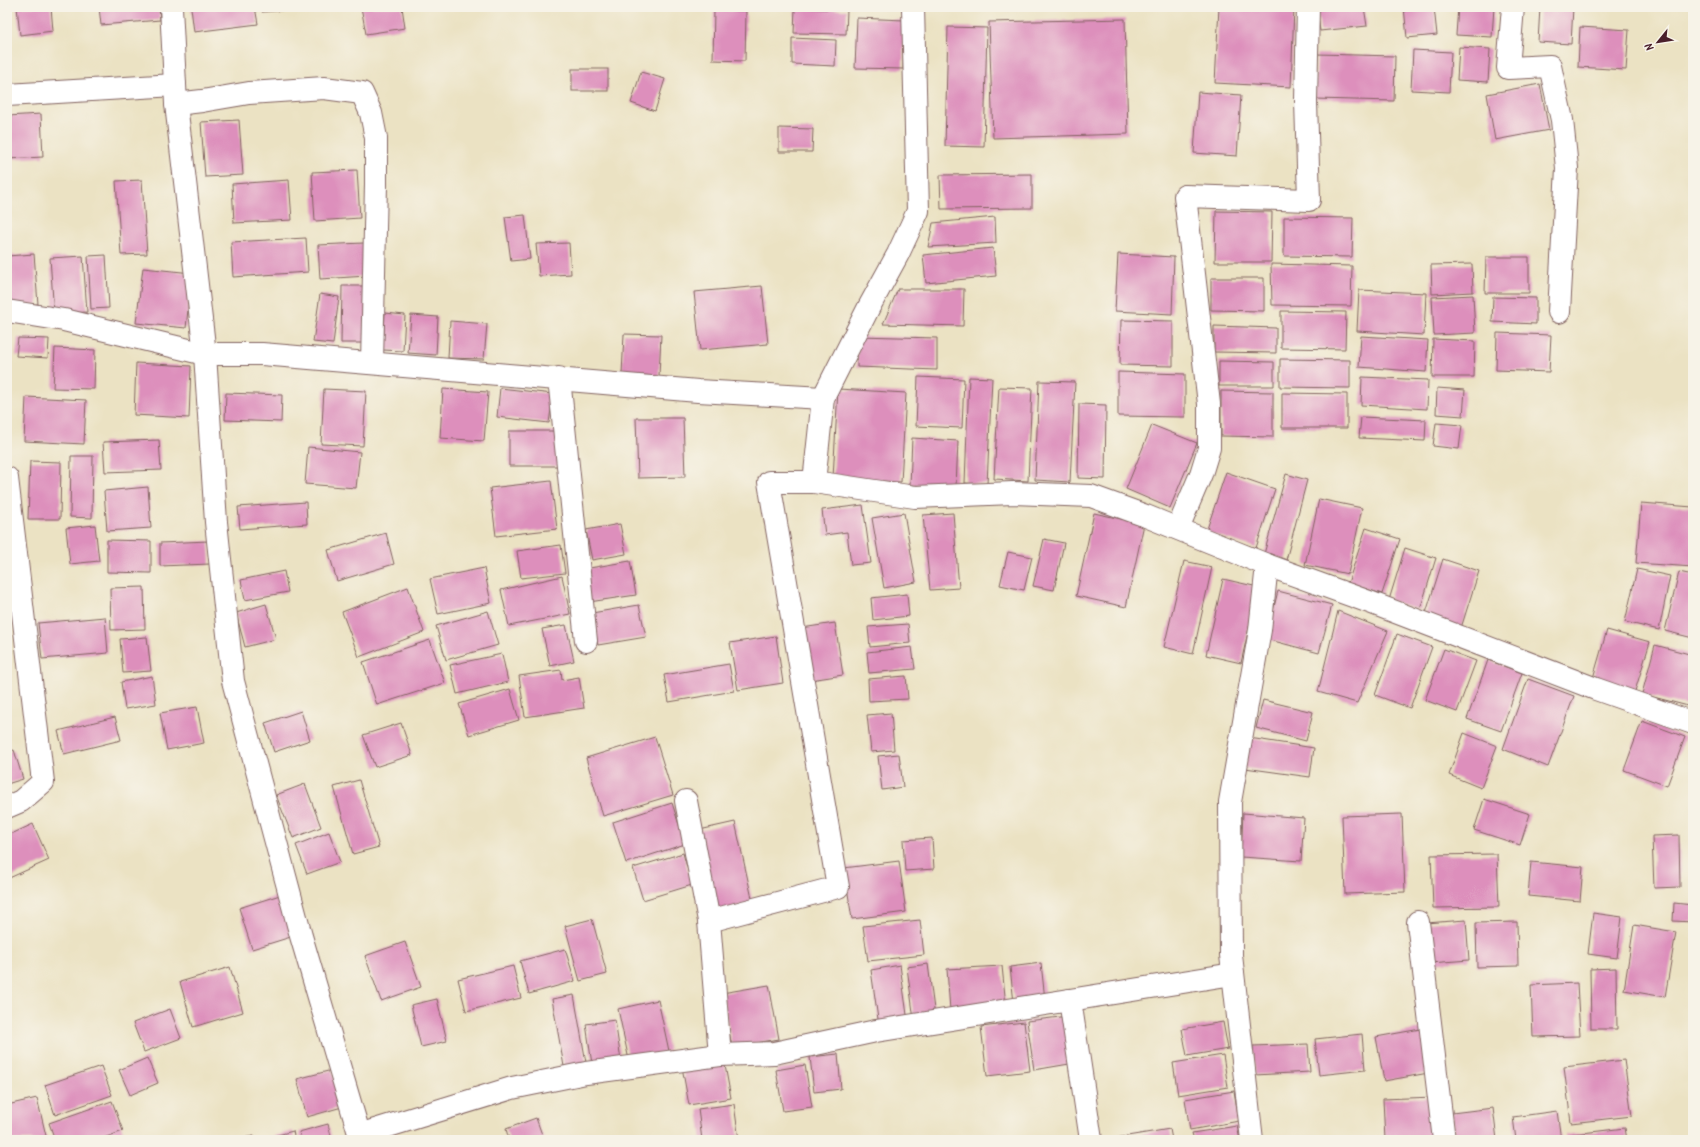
<svg xmlns="http://www.w3.org/2000/svg" width="1700" height="1147" font-family="Kalam,sans-serif">
<style>
.building{fill:#dd8fbc}
.lines{fill:none;stroke-linecap:round;stroke-linejoin:round}
.minor-casing{stroke:#826360;stroke-width:24}
.minor{stroke:#fff;stroke-width:22}
</style>
<rect width="100%" height="100%" fill="#f7f3e8"/>
<filter id="ink" filterUnits="userSpaceOnUse"><feTurbulence type="fractalNoise" baseFrequency=".025" numOctaves="2"/><feDisplacementMap in="SourceGraphic" scale="8" xChannelSelector="R" yChannelSelector="G"/><feConvolveMatrix kernelMatrix="1 2 1 2 8 2 1 2 1" color-interpolation-filters="sRGB"/></filter>
<filter id="wash" filterUnits="userSpaceOnUse"><feTurbulence type="fractalNoise" baseFrequency=".012" numOctaves="4" result="noise"/><feDisplacementMap in="SourceGraphic" scale="16" xChannelSelector="R" yChannelSelector="G"/><feGaussianBlur stdDeviation="0.9" result="paint"/><feColorMatrix in="noise" values="0 0 0 0 0 0 0 0 0 0 0 0 0 0 0 0 0 1.4 0 .05"/><feComposite in="paint" operator="in"/></filter>
<g filter="url(#wash)">
<rect width="100%" height="100%" fill="#ebe2c3"/>
<g id="blocks">
<g class="building">
<path d="M17 7H51L53 31 20 35Z"/>
<path d="M99 7H159L160 20 101 25Z"/>
<path d="M255 7 258 24 194 32 191 8Z"/>
<path d="M262 7H291V10L262 12Z"/>
<path d="M361 7H402L405 28 366 34Z"/>
<path d="M1219 7H1294L1291 87 1215 83Z"/>
<path d="M1317 7H1364L1367 26 1320 31Z"/>
<path d="M1404 7H1434L1437 35 1407 38Z"/>
<path d="M1458 7H1494L1492 37 1456 35Z"/>
<path d="M1540 7H1573L1571 44 1538 42Z"/>
<path d="M795 8 847 10 846 34 794 33Z"/>
<path d="M714 10 746 11 745 61 713 60Z"/>
<path d="M857 18 904 20 903 69 855 68Z"/>
<path d="M1125 19 1128 134 993 138 989 22Z"/>
<path d="M948 27 987 28 984 147 945 146Z"/>
<path d="M1580 27 1629 30 1626 70 1578 67Z"/>
<path d="M792 38 836 40 835 66 792 64Z"/>
<path d="M1459 47 1490 49 1488 82 1457 80Z"/>
<path d="M1413 50 1451 52 1449 92 1411 90Z"/>
<path d="M1317 54 1395 56 1394 101 1315 99Z"/>
<rect x="572" y="69" width="36" height="22"/>
<path d="M641 72 665 79 655 111 631 103Z"/>
<path d="M1540 84 1549 130 1495 140 1487 94Z"/>
<path d="M1198 92 1241 95 1237 156 1194 153Z"/>
<path d="M41 114 43 157 7 159V116Z"/>
<path d="M239 120 243 175 205 177 201 122Z"/>
<path d="M779 128 813 129 812 152H779Z"/>
<path d="M357 170 360 218 315 221 312 172Z"/>
<path d="M1032 174V208L941 209 940 175Z"/>
<path d="M142 180 147 254 121 255 116 181Z"/>
<path d="M289 180 292 220 234 223 232 184Z"/>
<path d="M1216 211 1272 212 1271 262H1215Z"/>
<path d="M525 215 530 259 511 261 505 217Z"/>
<path d="M995 217 996 243 928 247 933 223Z"/>
<path d="M1284 217 1353 218 1352 257 1284 256Z"/>
<path d="M306 238 308 272 233 277 231 242Z"/>
<path d="M364 243 367 276 320 279 318 245Z"/>
<path d="M569 243 571 274 539 276 536 244Z"/>
<path d="M993 248 996 276 926 283 923 255Z"/>
<path d="M34 254 38 304 7 306V256Z"/>
<path d="M1118 254 1174 257 1172 314 1115 311Z"/>
<path d="M106 255 109 308 91 309 88 256Z"/>
<path d="M83 256 87 312 54 314 50 258Z"/>
<path d="M1486 257H1529V293H1485Z"/>
<path d="M1271 264 1352 266 1351 306 1272 305Z"/>
<path d="M1472 264 1473 292 1432 294 1431 265Z"/>
<path d="M143 268 192 273 186 328 136 323Z"/>
<path d="M1211 278H1264V311L1211 310Z"/>
<path d="M342 286H369L368 343H341Z"/>
<path d="M762 286 768 344 700 350 694 292Z"/>
<path d="M898 289H964L963 326 883 324Z"/>
<path d="M1359 290 1426 293 1424 335 1357 331Z"/>
<path d="M320 294 339 297 333 344 313 342Z"/>
<path d="M1473 295 1475 333 1434 335 1432 297Z"/>
<path d="M1493 297 1536 298V324L1492 322Z"/>
<path d="M1281 311 1346 312 1345 349 1281 348Z"/>
<path d="M385 313 405 315 403 351 383 350Z"/>
<path d="M411 315 438 317 436 355 408 353Z"/>
<path d="M1121 320 1173 321V366L1120 365Z"/>
<path d="M450 321 487 324 484 359 448 358Z"/>
<path d="M1214 326 1276 328V353L1214 352Z"/>
<path d="M1497 333 1551 335 1549 372 1496 370Z"/>
<path d="M624 334 661 335 659 376 622 374Z"/>
<path d="M858 336 937 338V370L857 367Z"/>
<path d="M1361 336 1428 340 1426 372 1359 367Z"/>
<path d="M18 338 49 339 48 358 16 356Z"/>
<path d="M1433 339 1475 341 1474 377H1432Z"/>
<path d="M55 348 95 350 94 389 53 388Z"/>
<path d="M1280 359 1350 360V388L1280 387Z"/>
<path d="M1219 361 1274 362V386H1219Z"/>
<path d="M136 363 191 366 189 418 134 415Z"/>
<path d="M1118 372 1185 374V417L1118 416Z"/>
<path d="M918 377 964 379 962 428 916 426Z"/>
<path d="M969 377 992 378 987 484 965 483Z"/>
<path d="M1362 377 1428 380 1427 409 1361 405Z"/>
<path d="M1039 381 1075 382 1070 482 1035 480Z"/>
<path d="M999 387 1032 388 1028 481 994 479Z"/>
<path d="M500 388 553 394 549 423 497 417Z"/>
<path d="M1437 388 1465 390 1463 416 1436 414Z"/>
<path d="M324 389 366 391 363 446 321 444Z"/>
<path d="M443 389 488 392 484 441 440 438Z"/>
<path d="M838 389 906 393 901 482 833 478Z"/>
<path d="M1221 391 1273 392V437L1221 436Z"/>
<path d="M226 393 282 395 281 422 225 420Z"/>
<path d="M1282 393 1347 394V428H1282Z"/>
<path d="M26 397 86 400 84 444 24 441Z"/>
<path d="M1079 404 1106 405 1105 479 1078 478Z"/>
<path d="M1361 417 1426 420 1425 441 1359 438Z"/>
<path d="M636 418H683L685 477 638 478Z"/>
<path d="M1436 423 1462 425 1459 449 1433 446Z"/>
<path d="M1152 425 1197 443 1170 508 1126 489Z"/>
<path d="M509 431H558L559 466H509Z"/>
<path d="M912 438 958 441 956 487 910 485Z"/>
<path d="M159 440 161 470 105 472 103 442Z"/>
<path d="M308 447 360 452 356 488 305 484Z"/>
<path d="M71 456H93L92 518 70 517Z"/>
<path d="M30 461 61 462 60 519H28Z"/>
<path d="M1226 472 1275 489 1256 548 1206 532Z"/>
<path d="M1286 474 1307 480 1286 560 1264 554Z"/>
<path d="M551 481 557 529 496 536 490 488Z"/>
<path d="M148 487 151 528 107 531 104 491Z"/>
<path d="M1319 499 1362 508 1348 574 1305 565Z"/>
<path d="M306 502 307 524 240 529 238 507Z"/>
<path d="M1641 503 1693 507V567L1636 563Z"/>
<path d="M863 505 871 563 851 565 847 532 825 535 822 510Z"/>
<path d="M904 513 916 582 884 588 872 518Z"/>
<path d="M953 513 959 588 930 590 923 515Z"/>
<path d="M1094 513 1144 524 1126 607 1076 596Z"/>
<path d="M620 524 626 554 592 560 586 530Z"/>
<path d="M95 525 99 561 70 564 66 528Z"/>
<path d="M1366 528 1400 539 1382 594 1348 583Z"/>
<path d="M386 533 394 564 337 581 328 550Z"/>
<path d="M1044 539 1064 543 1054 590 1033 586Z"/>
<path d="M107 540 151 541V573L107 572Z"/>
<path d="M209 541 210 564 160 566V543Z"/>
<path d="M561 545 565 573 521 578 517 551Z"/>
<path d="M1405 548 1436 558 1420 610 1389 600Z"/>
<path d="M1008 552 1032 557 1024 590 1000 585Z"/>
<path d="M1443 559 1479 571 1461 628 1425 616Z"/>
<path d="M630 561 636 595 589 602 584 569Z"/>
<path d="M1184 561 1212 567 1193 654 1164 647Z"/>
<path d="M484 568 491 603 438 614 430 579Z"/>
<path d="M1637 569 1670 576 1659 630 1625 622Z"/>
<path d="M284 571 288 592 245 600 241 580Z"/>
<path d="M1679 572 1693 575V638L1665 631Z"/>
<path d="M562 576 570 614 509 626 501 590Z"/>
<path d="M1223 579 1258 587 1241 663 1206 655Z"/>
<path d="M144 587 145 629 111 630 110 588Z"/>
<path d="M408 587 424 632 359 657 342 612Z"/>
<path d="M1278 591 1332 605 1319 653 1266 639Z"/>
<path d="M907 594 909 616 873 620 871 598Z"/>
<path d="M266 604 276 639 245 647 236 613Z"/>
<path d="M639 605 646 637 598 645 592 613Z"/>
<path d="M488 611 498 645 446 660 436 626Z"/>
<path d="M1338 611 1388 631 1357 703 1318 692Z"/>
<path d="M105 617 108 653 42 659 38 623Z"/>
<path d="M835 623 843 675 804 681 795 629Z"/>
<path d="M908 624 910 643 870 647 868 627Z"/>
<path d="M566 625 574 661 550 666 542 629Z"/>
<path d="M1607 630 1650 642 1635 691 1593 678Z"/>
<path d="M1397 634 1432 647 1410 708 1375 695Z"/>
<path d="M776 636 783 683 738 690 730 643Z"/>
<path d="M147 637 151 671 123 673 120 639Z"/>
<path d="M430 640 445 683 377 705 363 662Z"/>
<path d="M1655 645 1693 655V686L1688 706 1642 694Z"/>
<path d="M912 647 915 669 869 673 867 652Z"/>
<path d="M1444 649 1476 661 1457 712 1425 700Z"/>
<path d="M502 654 508 682 457 694 450 665Z"/>
<path d="M1488 660 1522 673 1501 731 1467 719Z"/>
<path d="M729 664 734 691 669 702 664 675Z"/>
<path d="M561 670 562 680 579 677 584 708 525 717 519 676Z"/>
<path d="M152 676 156 704 125 709 121 682Z"/>
<path d="M906 676 908 699 869 701 868 679Z"/>
<path d="M1528 679 1574 696 1548 767 1503 749Z"/>
<path d="M510 689 519 720 469 735 459 704Z"/>
<path d="M1263 700 1313 712 1306 741 1256 728Z"/>
<path d="M197 707 204 743 167 750 160 713Z"/>
<path d="M301 711 310 740 274 752 265 723Z"/>
<path d="M891 713 894 750 871 752 867 715Z"/>
<path d="M115 717 121 740 64 754 58 731Z"/>
<path d="M1642 721 1685 737 1667 786 1624 770Z"/>
<path d="M401 723 412 755 375 767 363 735Z"/>
<path d="M1464 733 1497 746 1481 788 1449 775Z"/>
<path d="M655 737 673 795 603 816 586 758Z"/>
<path d="M1249 738 1314 748 1310 777 1245 768Z"/>
<path d="M14 750 23 779 7 784V752Z"/>
<path d="M899 754 903 787 882 790 878 756Z"/>
<path d="M359 780 379 847 353 854 334 787Z"/>
<path d="M305 784 321 827 293 838 276 795Z"/>
<path d="M1484 799 1530 814 1520 845 1474 830Z"/>
<path d="M672 803 685 844 626 863 613 822Z"/>
<path d="M1243 813 1304 818 1301 861 1241 857Z"/>
<path d="M1402 814 1405 892 1345 894 1342 816Z"/>
<path d="M735 822 753 903 713 912 695 831Z"/>
<path d="M33 824 49 860 7 879V836Z"/>
<path d="M329 832 340 862 307 874 296 845Z"/>
<path d="M1679 835 1680 887 1654 888 1652 836Z"/>
<path d="M932 838 934 869 905 871 903 840Z"/>
<path d="M683 853 692 885 643 900 633 868Z"/>
<path d="M1497 854 1499 907 1433 908 1431 855Z"/>
<path d="M899 861 906 912 852 919 844 868Z"/>
<path d="M1531 862 1583 867 1580 901 1528 896Z"/>
<path d="M280 895 294 936 252 949 239 908Z"/>
<path d="M1674 903 1693 905V922L1673 921Z"/>
<path d="M1593 913 1622 917 1617 958 1588 954Z"/>
<path d="M592 919 607 974 580 981 565 926Z"/>
<path d="M920 920 924 955 868 961 863 926Z"/>
<path d="M1466 920 1469 960 1430 963 1426 923Z"/>
<path d="M1517 922 1518 966 1477 967 1476 923Z"/>
<path d="M1634 925 1676 932 1665 997 1624 990Z"/>
<path d="M405 942 421 987 381 1001 365 956Z"/>
<path d="M565 949 575 981 529 994 520 961Z"/>
<path d="M1041 963 1045 1000 1014 1003 1010 967Z"/>
<path d="M928 964 935 1017 914 1020 907 967Z"/>
<path d="M900 965 908 1022 879 1026 871 970Z"/>
<path d="M513 966 521 998 466 1011 458 979Z"/>
<path d="M1002 966 1006 1006 950 1010 947 969Z"/>
<path d="M230 967 243 1012 193 1027 180 982Z"/>
<path d="M1616 968 1617 1029H1591L1590 969Z"/>
<path d="M1577 983 1580 1036 1533 1037 1531 985Z"/>
<path d="M769 985 779 1039 732 1047 722 993Z"/>
<path d="M574 995 587 1068 565 1072 552 999Z"/>
<path d="M437 999 447 1041 421 1047 411 1005Z"/>
<path d="M658 1000 669 1051 629 1060 618 1009Z"/>
<path d="M170 1009 181 1038 144 1052 133 1023Z"/>
<path d="M1068 1016 1075 1063 1034 1070 1027 1021Z"/>
<path d="M615 1020 621 1060 592 1064 586 1024Z"/>
<path d="M1024 1022 1030 1071 987 1076 981 1027Z"/>
<path d="M1223 1022 1228 1049 1187 1056 1182 1029Z"/>
<path d="M1426 1028 1434 1072 1384 1081 1376 1037Z"/>
<path d="M1362 1034 1365 1070 1319 1075 1315 1039Z"/>
<path d="M1308 1044 1310 1072 1255 1075 1253 1046Z"/>
<path d="M838 1054 841 1089 814 1092 810 1057Z"/>
<path d="M1223 1055 1228 1087 1178 1095 1173 1063Z"/>
<path d="M147 1058 158 1083 130 1095 119 1070Z"/>
<path d="M724 1060 731 1098 689 1105 682 1067Z"/>
<path d="M1624 1060 1632 1116 1571 1123 1564 1067Z"/>
<path d="M805 1065 812 1107 783 1111 776 1070Z"/>
<path d="M101 1066 112 1095 55 1115 45 1085Z"/>
<path d="M332 1070 342 1107 307 1117 297 1079Z"/>
<path d="M1234 1091 1239 1121 1190 1130 1185 1099Z"/>
<path d="M1434 1097 1435 1140H1385L1383 1099Z"/>
<path d="M37 1098 47 1140H7V1105Z"/>
<path d="M112 1101 123 1131 98 1140H55L49 1123Z"/>
<path d="M734 1104 739 1140H702L698 1109Z"/>
<path d="M1493 1108 1497 1140H1455L1452 1113Z"/>
<path d="M1557 1111 1561 1140H1516L1513 1117Z"/>
<path d="M536 1118 544 1140H509L506 1129Z"/>
<path d="M328 1124 332 1140H301L299 1132Z"/>
<path d="M1237 1126 1240 1140H1194L1192 1133Z"/>
<path d="M1625 1128 1627 1140H1566L1565 1135Z"/>
<path d="M1170 1129 1172 1140H1109V1139Z"/>
<path d="M293 1131 295 1140H271L270 1137Z"/>
<path d="M254 1136 255 1140H237V1139Z"/>
</g>
</g>
</g>
<g filter="url(#ink)">
<use href="#blocks" fill-opacity="0" stroke="#826360" stroke-width="1"/>
<g class="lines">
<g class="minor-casing">
<g id="minor">
<path d="M171 7 176 104 202 101 249 93 324 88 362 93 371 113 376 138V184L372 363"/>
<path d="M913 7 918 211 898 254 869 307 823 398 814 482 915 497 1013 493 1091 496 1146 516 1267 565 1372 603 1596 689 1693 723"/>
<path d="M1513 7 1508 68 1550 66 1562 120 1567 168 1559 312"/>
<path d="M7 95 175 85"/>
<path d="M176 104 205 354 216 522 233 681 301 936 361 1140"/>
<path d="M7 311 64 320 205 354H262L698 391 823 398"/>
<path d="M559 378 586 641"/>
<path d="M7 478 43 782 21 801 7 807"/>
<path d="M1178 528 1201 474 1209 448V404L1185 196 1309 200 1306 101 1308 7"/>
<path d="M686 801 709 921"/>
<path d="M1418 922 1444 1140"/>
<path d="M1070 1000 1091 1140"/>
<path d="M720 1055 709 921 838 887 769 482H814"/>
<path d="M359 1135 512 1088 586 1073 720 1055 774 1053 876 1031 1233 974"/>
<path d="M1252 1140 1231 955 1230 802 1260 630 1267 565"/>
</g>
</g>
<use href="#minor" class="minor"/>
</g>
</g>
<rect width="1700" height="1147" fill="none" stroke="#f7f3e8" stroke-width="24"/>
<g transform="translate(1658 42) rotate(240)" stroke="#f7f3e8" stroke-width="3" paint-order="stroke">
<path d="M0-3L7 15L0 10L-7 15Z" fill="#4a1f2b"/>
<text y="-6" font-size="11" font-weight="bold" text-anchor="middle" fill="#4a1f2b">N</text>
</g>
</svg>
